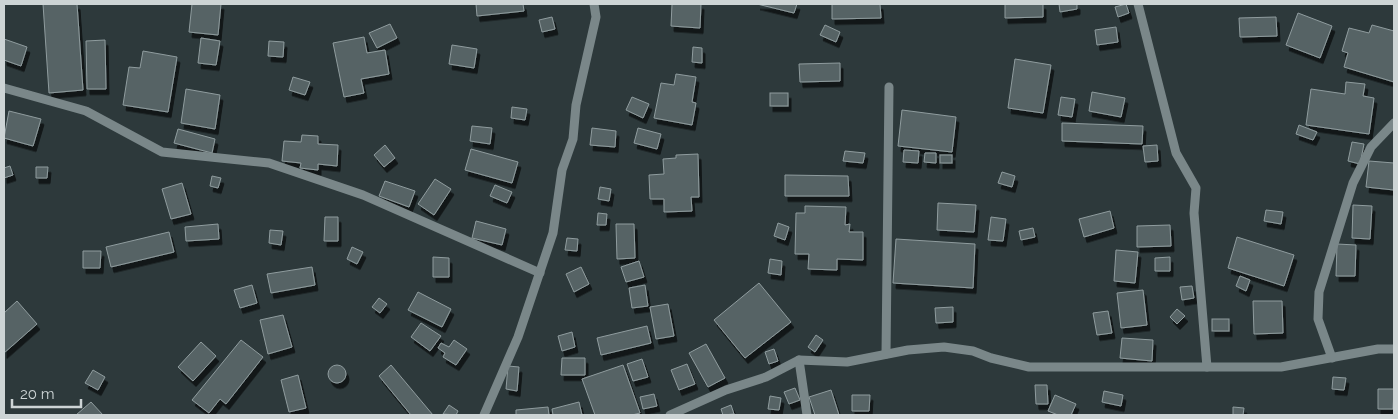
<svg xmlns="http://www.w3.org/2000/svg" width="1398" height="419" font-family="Raleway,sans-serif">
<style>
.building{fill:#576365;stroke:#8f9c9e;filter:url(#shadow)}
.lines{fill:none;stroke-linecap:round;stroke-linejoin:round}
.minor{stroke:#7a8789;stroke-width:9}
</style>
<defs>
<filter id="shadow"><feDropShadow dx="3" dy="5.5" stdDeviation="0" flood-color="#0009"/></filter>
</defs>
<rect width="100%" height="100%" fill="#2d393b"/>
<g class="building">
<path d="M43 4H77L83 90 49 93Z"/>
<path d="M192 4H221L218 35 189 32Z"/>
<path d="M476 4H523L524 11 477 16Z"/>
<path d="M672 4H701L700 28 671 26Z"/>
<path d="M757 4H797L794 13Z"/>
<path d="M832 4H880L881 18 832 19Z"/>
<path d="M1005 4H1043V17L1005 18Z"/>
<path d="M1059 4H1077V9L1060 12Z"/>
<path d="M1126 4 1129 13 1118 17 1115 7Z"/>
<path d="M1298 13 1332 26 1320 58 1286 45Z"/>
<path d="M552 17 555 29 542 32 539 20Z"/>
<path d="M1276 17 1277 36 1240 37 1239 18Z"/>
<path d="M390 24 397 38 377 48 369 33Z"/>
<path d="M825 25 840 32 836 42 820 35Z"/>
<path d="M1372 25 1394 31V82L1344 67 1348 53 1342 51 1349 28 1369 33Z"/>
<path d="M1116 27 1118 42 1097 45 1095 30Z"/>
<path d="M364 37 367 53 385 50 389 74 361 79 364 93 344 97 333 43Z"/>
<path d="M201 38 220 41 216 65 198 63Z"/>
<path d="M4 39 27 47 21 66 4 60Z"/>
<path d="M105 40 106 89H87L86 41Z"/>
<path d="M269 41 284 42 283 57 268 56Z"/>
<path d="M452 45 477 49 474 68 449 64Z"/>
<path d="M693 47 702 48V63L692 62Z"/>
<path d="M143 51 177 57 168 112 123 105 129 67 140 68Z"/>
<path d="M1015 59 1051 65 1043 113 1008 108Z"/>
<path d="M840 63V81L800 82 799 64Z"/>
<path d="M676 74 696 77 692 102 696 103 692 125 654 118 661 83 674 85Z"/>
<path d="M293 77 310 82 305 95 289 90Z"/>
<path d="M1346 82 1365 84 1363 96 1374 98 1369 134 1306 125 1311 89 1345 94Z"/>
<path d="M186 89 220 95 215 129 181 123Z"/>
<path d="M1092 92 1125 98 1121 117 1089 111Z"/>
<rect x="770" y="93" width="18" height="13"/>
<path d="M632 97 649 104 643 118 626 110Z"/>
<path d="M1061 97 1075 99 1072 117 1058 115Z"/>
<path d="M512 107 527 109 525 120 511 118Z"/>
<path d="M902 110 956 117 952 152 898 146Z"/>
<path d="M9 111 41 119 33 146 4 138Z"/>
<path d="M1062 123 1143 126 1142 144 1062 141Z"/>
<path d="M1299 125 1317 132 1313 140 1296 134Z"/>
<path d="M472 126 492 128 490 144 470 141Z"/>
<path d="M592 128 616 131 615 147 590 145Z"/>
<path d="M638 128 661 134 657 149 634 143Z"/>
<path d="M178 129 215 139 212 153 174 143Z"/>
<path d="M302 135 318 136V144L338 145 337 166 318 164V170L300 168 301 163 282 161 284 141 301 142Z"/>
<path d="M1352 142 1364 144 1360 164 1348 161Z"/>
<path d="M385 145 395 158 384 167 374 155Z"/>
<path d="M1157 145 1158 161 1145 162 1143 146Z"/>
<path d="M471 149 518 162 512 183 465 170Z"/>
<path d="M904 150 919 151 918 163 903 162Z"/>
<path d="M845 151 865 153 863 163 843 161Z"/>
<path d="M925 153H936V163L924 162Z"/>
<path d="M698 154 699 197H691L692 211 664 212V199H650L649 175 664 174 663 159 676 158V155Z"/>
<rect x="940" y="155" width="12" height="8"/>
<path d="M1369 161 1394 163V190L1366 187Z"/>
<path d="M10 166 13 175 4 178V168Z"/>
<path d="M36 167H48L47 178H36Z"/>
<path d="M1002 172 1015 176 1012 187 998 183Z"/>
<path d="M785 175 848 176 849 196H785Z"/>
<path d="M212 176 221 178 218 188 210 186Z"/>
<path d="M435 179 451 189 434 215 418 204Z"/>
<path d="M385 181 415 191 409 207 379 196Z"/>
<path d="M182 183 191 214 171 219 162 189Z"/>
<path d="M495 185 512 192 507 203 490 196Z"/>
<path d="M600 187 611 189 609 201 598 199Z"/>
<path d="M938 203 976 205 974 232 937 230Z"/>
<path d="M1353 205 1372 206 1370 239 1352 238Z"/>
<path d="M805 206 846 207 845 225 850 224 849 232H863V260L837 259V270L808 269 809 254H795L796 213H805Z"/>
<path d="M1266 210 1283 212 1281 224 1264 221Z"/>
<path d="M1110 211 1114 228 1084 237 1079 219Z"/>
<path d="M598 213 607 214 606 225H597Z"/>
<path d="M325 217H338V241H324Z"/>
<path d="M991 217 1006 219 1003 241 988 240Z"/>
<path d="M476 221 506 229 502 245 472 238Z"/>
<path d="M778 223 789 227 785 240 774 236Z"/>
<path d="M218 224 219 239 186 241 185 227Z"/>
<path d="M616 224H634L635 258 617 259Z"/>
<path d="M1170 225 1171 246 1137 247V226Z"/>
<path d="M1033 228 1035 237 1021 240 1019 231Z"/>
<path d="M270 230 283 231 281 245 269 243Z"/>
<path d="M169 232 174 252 111 267 106 247Z"/>
<path d="M1237 237 1294 255 1284 286 1228 268Z"/>
<path d="M567 238 578 239 577 251 565 250Z"/>
<path d="M896 239 975 244 973 288 893 283Z"/>
<path d="M1337 244 1356 245 1355 276H1336Z"/>
<path d="M352 247 363 252 357 264 347 259Z"/>
<path d="M1116 250 1138 252 1135 283 1114 281Z"/>
<path d="M83 251H101L100 268H83Z"/>
<path d="M433 257 449 258V277H433Z"/>
<path d="M1170 257V271H1155V258Z"/>
<path d="M770 259 782 261 781 275 768 273Z"/>
<path d="M639 261 644 277 626 282 621 267Z"/>
<path d="M312 267 315 285 271 293 267 274Z"/>
<path d="M581 267 589 284 574 292 566 274Z"/>
<path d="M1240 276 1250 280 1246 291 1236 286Z"/>
<path d="M759 283 791 322 745 358 714 320Z"/>
<path d="M252 285 257 303 240 308 234 290Z"/>
<path d="M645 285 648 306 632 308 629 288Z"/>
<path d="M1192 286 1194 298 1182 300 1180 287Z"/>
<path d="M1143 290 1147 325 1121 328 1117 293Z"/>
<path d="M418 292 451 309 442 327 408 310Z"/>
<path d="M379 298 387 304 380 313 372 307Z"/>
<path d="M17 301 37 324 4 353V313Z"/>
<path d="M1253 301H1282L1283 333 1254 334Z"/>
<path d="M668 304 674 336 656 339 650 307Z"/>
<path d="M953 307V322L936 323 935 308Z"/>
<path d="M1177 309 1185 316 1177 324 1170 317Z"/>
<path d="M1108 311 1112 333 1097 335 1093 313Z"/>
<path d="M283 315 292 347 268 354 260 320Z"/>
<rect x="1212" y="319" width="17" height="12"/>
<path d="M421 323 441 336 430 351 411 337Z"/>
<path d="M647 326 651 343 601 355 597 338Z"/>
<path d="M572 332 575 347 562 351 558 336Z"/>
<path d="M816 335 823 340 815 352 808 347Z"/>
<path d="M1122 338 1153 340 1152 361 1120 358Z"/>
<path d="M241 340 263 357 226 404 220 399 209 413 192 400Z"/>
<path d="M454 340 467 349 456 365 443 357 445 353 438 348 441 343 449 347Z"/>
<path d="M201 342 216 356 193 381 178 367Z"/>
<path d="M706 344 725 378 708 387 689 353Z"/>
<path d="M774 349 778 361 769 364 765 352Z"/>
<path d="M562 358H585V375H561Z"/>
<path d="M642 359 648 377 633 381 627 364Z"/>
<path d="M687 364 695 384 679 390 671 370Z"/>
<path d="M391 365 433 415H411L379 376Z"/>
<path d="M623 365 640 413 632 415H595L582 379Z"/>
<circle cx="337" cy="374" r="9"/>
<path d="M508 366 519 367 517 391 506 389Z"/>
<path d="M93 370 105 377 98 390 85 383Z"/>
<path d="M298 375 306 408 289 412 281 380Z"/>
<path d="M1333 377 1346 378 1344 390 1332 389Z"/>
<path d="M1035 385H1047L1048 404H1036Z"/>
<path d="M795 388 800 400 789 404 784 392Z"/>
<path d="M1378 389H1394L1393 409H1378Z"/>
<path d="M831 390 839 415H815L809 397Z"/>
<path d="M1104 391 1123 395 1121 406 1102 402Z"/>
<path d="M654 394 657 406 643 409 640 397Z"/>
<path d="M852 395H870L869 411H852Z"/>
<path d="M1055 395 1076 404 1071 415H1058L1048 411Z"/>
<path d="M770 396 781 398 779 410 768 409Z"/>
<path d="M91 402 103 415H76Z"/>
<path d="M579 402 582 415H553L552 409Z"/>
<path d="M449 405 458 411 456 415 443 414Z"/>
<path d="M731 405 734 414 723 415 721 409Z"/>
<path d="M548 407 549 415H516V410Z"/>
<path d="M1233 407 1244 408 1243 415H1233Z"/>
</g>
<g class="lines">
<g class="minor">
<path d="M1138 4 1176 153 1196 188 1194 213 1207 367"/>
<path d="M4 88 86 111 162 152 269 163 363 195 540 273"/>
<path d="M886 354 889 87"/>
<path d="M1332 358 1318 319 1319 292 1353 183 1371 147 1394 123"/>
<path d="M799 360 807 415"/>
<path d="M484 415 518 337 553 233 562 170 573 139 576 105 596 17 594 4"/>
<path d="M670 415 726 390 766 377 799 360 847 362 908 350 944 347 973 351 991 358 1029 367H1281L1378 349H1394"/>
</g>
</g>
<rect width="1398" height="419" fill="none" stroke="#cdd4d5" stroke-width="10"/>
<path d="M12 399v8h69v-8" fill="none" stroke="#cdd4d5" stroke-width="2.5"/>
<text x="20" y="399" font-size="15" fill="#cdd4d5" stroke="#2d393b" stroke-width="4" paint-order="stroke">20 m</text>
</svg>
